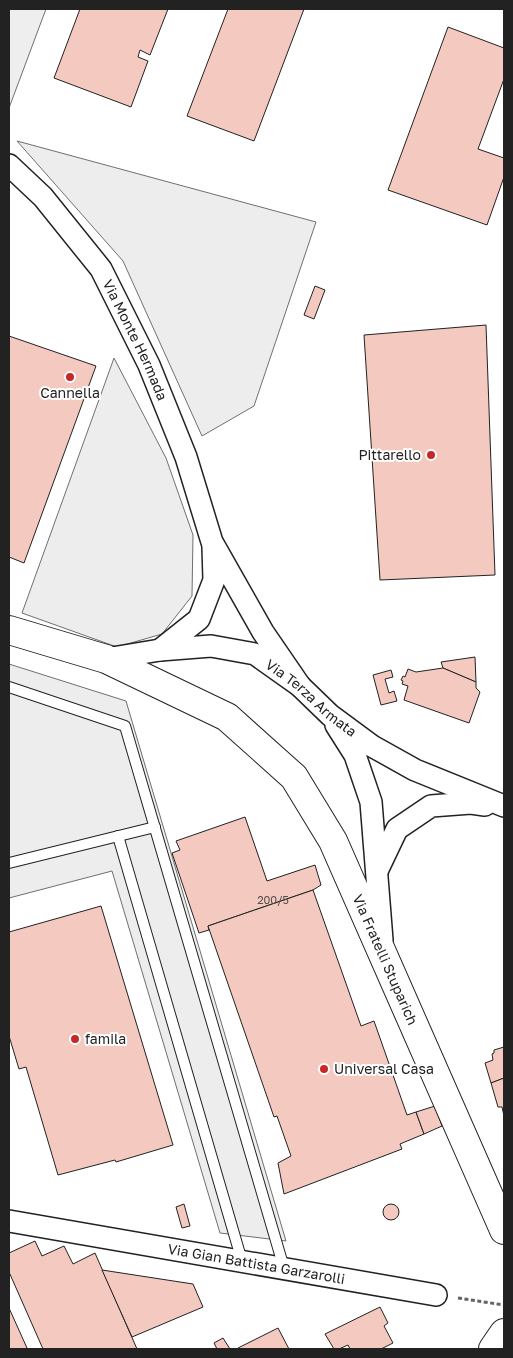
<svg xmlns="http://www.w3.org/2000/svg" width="513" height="1358" font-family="'Golos Text',sans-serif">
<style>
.green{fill:#eee;stroke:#6f6f6f}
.parking{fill:#ededed;stroke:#6f6f6f}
.building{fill:#f3c9c0;stroke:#222}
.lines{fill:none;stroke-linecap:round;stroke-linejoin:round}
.service-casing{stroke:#222;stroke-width:12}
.minor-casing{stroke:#222;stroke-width:24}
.primary-casing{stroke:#222;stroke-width:30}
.path{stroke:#646464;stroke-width:3;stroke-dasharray:4 2.5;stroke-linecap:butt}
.service{stroke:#fff;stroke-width:10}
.minor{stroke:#fff;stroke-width:21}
.primary{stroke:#fff;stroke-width:28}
.poi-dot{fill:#c62828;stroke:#fff;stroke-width:2}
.labels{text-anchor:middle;stroke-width:4;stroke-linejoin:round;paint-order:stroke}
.number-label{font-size:11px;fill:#564c4a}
.street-label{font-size:14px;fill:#222;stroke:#fff}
.poi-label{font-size:14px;fill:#222;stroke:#fff;text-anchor:start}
</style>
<rect width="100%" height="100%" fill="#fff"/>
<path class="green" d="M9 9H46L9 108Z"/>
<g class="parking">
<path d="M17 141 316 222 254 406 202 436 123 261Z"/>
<path d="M114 358 166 458 193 535 192 596 162 634 117 647 22 613Z"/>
<path d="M9 664 126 701 286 1241 220 1233 112 871 9 898Z"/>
</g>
<g class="building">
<path d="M80 9H168L150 55 140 50 138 57 148 61 131 107 54 78Z"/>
<path d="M228 9H304L254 141 187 116Z"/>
<path d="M448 27 504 48V79L478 149 504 158V177L487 225 388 190Z"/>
<path d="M315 286 325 290 314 319 304 315Z"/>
<path d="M486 325 495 575 380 580 364 335Z"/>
<path d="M9 336 96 366 24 563 9 557Z"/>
<path d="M475 657 476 682 443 668 441 662Z"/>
<path d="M443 668 476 682V688L480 692 469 723 404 700 408 686 402 684 403 681 401 680 403 676 405 677 408 669 416 672Z"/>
<path d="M391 670 393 677 385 679 389 693 394 691 397 701 381 705 373 675Z"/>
<path d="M245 817 267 881 315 865 321 885 313 890 208 926 209 930 199 933 172 853 180 850 176 841Z"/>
<path d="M313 890 361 1026 374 1021 407 1115 416 1112 424 1134 400 1144 402 1149 284 1194 278 1163 291 1156 277 1116 274 1117 208 926Z"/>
<path d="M101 906 173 1145 116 1162 115 1160 58 1175 26 1067 19 1069 9 1036V932Z"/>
<path d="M504 1047V1078L491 1083 485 1063 493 1060 492 1054 494 1053V1050Z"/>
<path d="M504 1078V1116L502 1107H498L491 1083Z"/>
<path d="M435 1106 442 1126 424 1134 416 1112Z"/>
<path d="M184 1204 190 1226 182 1228 176 1207Z"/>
<circle cx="391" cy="1212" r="8"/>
<path d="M35 1241 42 1256 64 1246 73 1264 95 1253 137 1349H43L9 1272V1253Z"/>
<path d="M102 1270 193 1284 203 1307 132 1337Z"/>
<path d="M380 1307 388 1323 384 1326 393 1343 381 1349H350L348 1345 339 1349H334L325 1334Z"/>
<path d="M9 1308 27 1348 24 1349H9Z"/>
<path d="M278 1328 289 1349H238V1348Z"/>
<path d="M223 1338 230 1349H217L214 1343Z"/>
</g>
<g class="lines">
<g class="service-casing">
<g id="service">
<path d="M9 687 125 726 284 1268"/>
<path d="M118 836 242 1261"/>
<path d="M9 863 155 827"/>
</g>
</g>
<g class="minor-casing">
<g id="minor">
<path id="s1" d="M9 165 43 197 101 269 149 365 186 457 212 542 263 632 300 686"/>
<path d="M160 650 199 619 214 580 213 547"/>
<path id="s2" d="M106 659 160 650 211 646 255 654 300 686 330 715 372 746 415 770 504 806"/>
<path d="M336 725 355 755 371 802 382 940"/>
<path d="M377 871 397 829 431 806 471 803 485 805"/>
<path id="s3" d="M9 1221 436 1295"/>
</g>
</g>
<g class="primary-casing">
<g id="primary">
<path id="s4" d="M9 630 106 659 227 717 294 777 333 841 504 1230"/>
<path d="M493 1349 504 1333"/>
</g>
</g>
<path class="path" d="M458 1298 504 1305"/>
<use href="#service" class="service"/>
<use href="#minor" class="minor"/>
<use href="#primary" class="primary"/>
</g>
<g class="poi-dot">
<circle cx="70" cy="377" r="5"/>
<circle cx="431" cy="455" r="5"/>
<circle cx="75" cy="1039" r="5"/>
<circle cx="324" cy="1069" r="5"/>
</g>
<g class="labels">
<g class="number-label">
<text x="273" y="904">200/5</text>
</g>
<g class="street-label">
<text dy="5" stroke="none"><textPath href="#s1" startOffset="218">Via Monte Hermada</textPath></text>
<text dy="5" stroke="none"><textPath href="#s2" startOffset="222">Via Terza Armata</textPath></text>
<text dy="5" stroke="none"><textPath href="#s4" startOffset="530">Via Fratelli Stuparich</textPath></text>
<text dy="5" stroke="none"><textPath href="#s3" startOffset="251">Via Gian Battista Garzarolli</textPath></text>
</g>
<g class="poi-label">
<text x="70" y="398" text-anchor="middle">Cannella</text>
<text x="421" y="460" text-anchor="end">Pittarello</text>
<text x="85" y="1044">famila</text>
<text x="334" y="1074">Universal Casa</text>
</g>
</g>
<rect width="513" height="1358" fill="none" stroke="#222222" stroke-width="20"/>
</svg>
